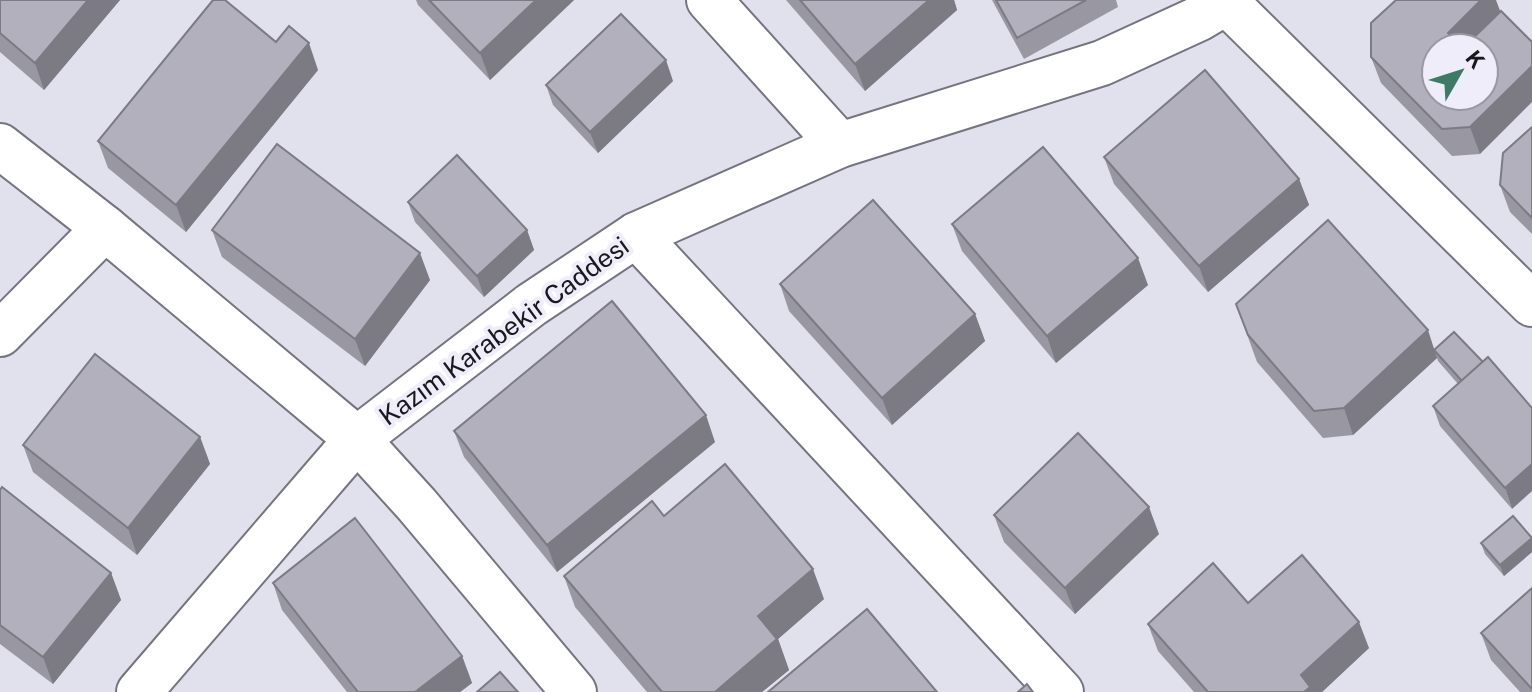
<svg xmlns="http://www.w3.org/2000/svg" width="1532" height="692" font-family="'Public Sans',sans-serif">
<style>
.lines{fill:none;stroke-linecap:round;stroke-linejoin:round}
.minor-casing{stroke:#75747f;stroke-width:48}
.minor{stroke:#fff;stroke-width:44}
.wall{fill:#9897a2}
.shaded-wall{fill:#7c7b84}
.building{fill:#b1b0bc;stroke:#7c7b84;stroke-width:2}
.labels{text-anchor:middle;stroke-width:8;stroke-linejoin:round;paint-order:stroke}
.street-label{font-size:26px;fill:#19191d;stroke:#efedfa}
</style>
<rect width="100%" height="100%" fill="#e1e0ed"/>
<g class="lines">
<g class="minor-casing">
<g id="minor">
<path d="M709 0 840 145"/>
<path d="M1226 2 1532 304"/>
<path d="M0 146 105 228 0 334"/>
<path d="M105 228 357 439 417 505 574 692"/>
<path d="M636 235 1061 692"/>
<path d="M139 692 357 439 531 305 636 235 840 145 1102 63 1198 19 1230 0"/>
</g>
</g>
<use href="#minor" class="minor"/>
</g>
<g class="wall">
<path d="M0 0H120L44 90 0 52Z"/>
<path d="M416 0H574L490 80 418 5Z"/>
<path d="M786 0H954L957 10 865 91Z"/>
<path d="M992 0H1116L1118 7 1024 59Z"/>
<path d="M1496 0 1480 154 1452 156 1381 83 1371 57Z"/>
<path d="M276 42 318 70 186 232 108 168 98 141Z"/>
<path d="M673 81 598 153 553 105 546 85Z"/>
<path d="M1532 127V234L1510 212 1500 185Z"/>
<path d="M1104 157 1299 179 1309 205 1208 292 1114 184Z"/>
<path d="M408 202 527 230 534 250 484 297 415 222Z"/>
<path d="M952 224 1148 285 1056 363 962 251Z"/>
<path d="M212 230 430 280 365 366 222 257Z"/>
<path d="M780 284 975 314 985 341 892 425 789 311Z"/>
<path d="M1236 304 1435 349 1454 332 1512 509 1440 426 1433 406 1458 384 1438 361 1437 358 1353 435 1323 438 1257 362Z"/>
<path d="M454 431 715 442 557 572 464 457Z"/>
<path d="M200 437 210 464 137 555 33 472 23 445Z"/>
<path d="M0 490 111 573 121 600 53 684 0 644Z"/>
<path d="M994 515 1159 534 1075 614 1004 542Z"/>
<path d="M664 516 824 599 778 639 789 670 762 692H647L575 607 564 576Z"/>
<path d="M1532 539V552L1504 576 1485 554 1481 543Z"/>
<path d="M273 583 462 656 472 683 460 692H347L282 610Z"/>
<path d="M1532 588V692H1520L1491 660 1481 633Z"/>
<path d="M1248 603 1369 648 1322 692H1194L1158 651 1148 624Z"/>
</g>
<g class="shaded-wall">
<path d="M88 0H120L44 90 35 63Z"/>
<path d="M536 0H574L490 80 480 53Z"/>
<path d="M929 0H954L957 10 865 91 855 64Z"/>
<path d="M1481 0H1496L1502 16 1470 48H1453L1448 33Z"/>
<path d="M309 43 318 70 186 232 176 205Z"/>
<path d="M666 60 673 81 598 153 590 132Z"/>
<path d="M1532 66V102L1480 154 1470 127Z"/>
<path d="M1299 179 1309 205 1208 292 1199 266Z"/>
<path d="M527 230 534 250 484 297 477 276Z"/>
<path d="M420 253 430 280 365 366 355 339Z"/>
<path d="M1138 258 1148 285 1056 363 1047 336Z"/>
<path d="M975 314 985 341 892 425 882 398Z"/>
<path d="M1428 330 1437 358 1353 435 1344 408Z"/>
<path d="M706 415 715 442 557 572 547 545Z"/>
<path d="M200 437 210 464 137 555 128 528Z"/>
<path d="M1532 464V491L1512 509 1505 488Z"/>
<path d="M1149 507 1159 534 1075 614 1065 588Z"/>
<path d="M1532 538V552L1504 576 1500 565Z"/>
<path d="M813 569 824 599 778 639 789 670 762 692H715L758 616Z"/>
<path d="M111 573 121 600 53 684 43 657Z"/>
<path d="M1359 622 1369 648 1322 692H1304L1301 675Z"/>
<path d="M462 656 472 683 460 692H415Z"/>
</g>
<g class="building">
<path d="M0 0H88L35 63 0 33Z"/>
<path d="M213 0H225L276 42 289 26 309 43 176 205 98 141Z"/>
<path d="M429 0H536L480 53Z"/>
<path d="M800 0H929L855 64Z"/>
<path d="M996 0H1086L1017 38Z"/>
<path d="M1396 0H1481L1448 33 1462 48H1436V96H1484V48H1463L1501 11 1532 42V66L1470 127 1442 129 1371 57V23Z"/>
<path d="M621 14 666 60 590 132 546 85Z"/>
<path d="M1205 70 1299 179 1199 266 1104 157Z"/>
<path d="M1532 127V218L1500 185 1503 153Z"/>
<path d="M277 144 420 253 355 339 212 230Z"/>
<path d="M1043 147 1138 258 1047 336 952 224Z"/>
<path d="M457 155 527 230 477 276 408 202Z"/>
<path d="M873 200 975 314 882 398 780 284Z"/>
<path d="M1328 220 1428 330 1344 408 1314 411 1248 335 1236 304Z"/>
<path d="M612 301 706 415 547 545 454 431Z"/>
<path d="M1454 332 1483 362 1462 381 1434 350Z"/>
<path d="M95 354 200 437 128 528 23 445Z"/>
<path d="M1488 357 1532 408V464L1505 488 1433 406Z"/>
<path d="M1078 433 1149 507 1065 588 994 515Z"/>
<path d="M725 464 813 569 758 616 777 639 715 692H662L564 576 652 501 664 516Z"/>
<path d="M2 487 111 573 43 657 0 625V490Z"/>
<path d="M1513 516 1532 538 1500 565 1481 543Z"/>
<path d="M355 518 462 656 415 692H358L273 583Z"/>
<path d="M1302 555 1359 622 1301 675 1310 687 1304 692H1208L1148 624 1213 563 1248 603Z"/>
<path d="M1532 588V689L1481 633Z"/>
<path d="M867 609 937 692H768Z"/>
<path d="M500 672 518 692H477Z"/>
<path d="M1027 684 1033 692H1018Z"/>
</g>
<g class="labels">
<g class="street-label">
<text transform="translate(504 331) rotate(-36)" y="9">Kazım Karabekir Caddesi</text>
</g>
</g>
<g transform="translate(1460 72) rotate(51)"><circle r="38" fill="#efedfa" stroke="#9998a2" stroke-width="2"/>
<path d="M0-6L14 30L0 20L-14 30Z" fill="#3d7b67"/>
<text y="-12" font-size="22" font-weight="bold" text-anchor="middle" fill="#19191d">K</text>
</g>
</svg>
